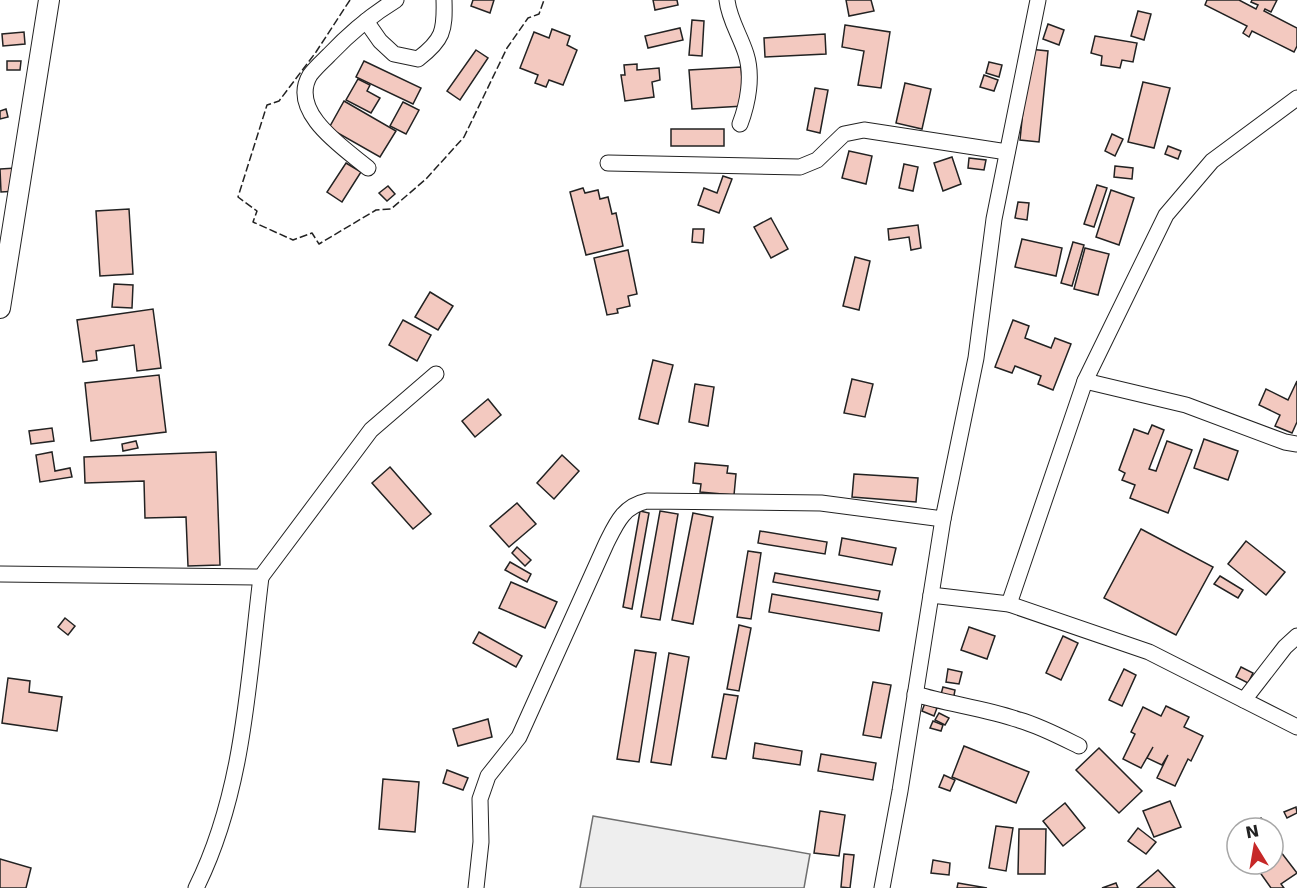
<svg xmlns="http://www.w3.org/2000/svg" width="1297" height="888" font-family="'DejaVu Sans',sans-serif">
<style>
.green{fill:#eee;stroke:#6f6f6f;stroke-width:1.5}
.building{fill:#f3c9c0;stroke:#222;stroke-width:1.5}
.lines{fill:none;stroke-linecap:round;stroke-linejoin:round}
.minor-casing{stroke:#222;stroke-width:17}
.major-casing{stroke:#222;stroke-width:22}
.minor{stroke:#fff;stroke-width:15}
.major{stroke:#fff;stroke-width:20}
.fence{stroke:#222;stroke-width:1.5;stroke-dasharray:8 3;stroke-linecap:butt}
</style>
<rect width="100%" height="100%" fill="#fff"/>
<path class="green" d="M593 816 810 854 804 888H580Z"/>
<g class="building">
<path d="M473 0H494L490 13 471 6Z"/>
<path d="M653 0H677L678 5 655 10Z"/>
<path d="M846 0H871L874 11 849 16Z"/>
<path d="M1207 0H1239L1256 9 1258 5 1251 2 1252 0H1277L1271 12 1265 9 1264 11 1297 28V46L1294 52 1252 31 1249 37 1243 33 1247 26 1205 5Z"/>
<path d="M1138 11 1151 14 1144 40 1131 36Z"/>
<path d="M692 20 704 21 702 56 689 55Z"/>
<path d="M1048 24 1064 30 1059 45 1043 39Z"/>
<path d="M845 25 890 32 881 88 858 85 864 51 842 47Z"/>
<path d="M680 28 683 40 648 48 645 36Z"/>
<path d="M552 29 570 36 567 45 577 50 563 85 549 80 546 87 535 83 538 75 520 68 534 32 549 38Z"/>
<path d="M24 32 25 44 3 46 2 34Z"/>
<path d="M825 34 826 54 765 57 764 38Z"/>
<path d="M1095 36 1137 43 1133 62 1122 60 1120 68 1101 65 1102 56 1091 53Z"/>
<path d="M1029 49 1048 51 1039 142 1020 140Z"/>
<path d="M476 50 488 58 460 100 447 91Z"/>
<path d="M7 61H21L20 70H7Z"/>
<path d="M364 61 421 88 413 104 356 77Z"/>
<path d="M989 62 1002 65 999 77 986 73Z"/>
<path d="M637 64V70L659 68 660 80 652 82 654 97 625 101 621 75H625L624 65Z"/>
<path d="M741 67 744 106 692 109 689 70Z"/>
<path d="M984 75 998 80 994 91 980 87Z"/>
<path d="M358 79 370 85 367 91 380 98 371 113 346 100Z"/>
<path d="M1143 82 1170 88 1154 148 1128 142Z"/>
<path d="M905 83 931 89 922 129 896 123Z"/>
<path d="M815 88 828 90 820 133 807 130Z"/>
<path d="M344 101 396 131 380 157 329 128Z"/>
<path d="M403 102 419 110 406 134 390 126Z"/>
<path d="M6 109 8 117 0 119V111Z"/>
<rect x="671" y="129" width="53" height="17"/>
<path d="M1112 134 1123 139 1115 156 1105 151Z"/>
<path d="M1168 146 1181 151 1178 159 1165 154Z"/>
<path d="M849 151 872 156 866 184 842 178Z"/>
<path d="M952 157 961 184 943 191 934 163Z"/>
<path d="M969 158 986 160 984 170 968 168Z"/>
<path d="M346 163 361 172 342 202 327 192Z"/>
<path d="M904 164 918 167 913 191 899 188Z"/>
<path d="M1115 166 1133 168 1132 179 1114 177Z"/>
<path d="M16 168 18 191 1 192 0 169Z"/>
<path d="M723 176 732 179 719 213 698 205 704 188 717 193Z"/>
<path d="M1097 185 1107 188 1094 227 1084 224Z"/>
<path d="M388 186 395 194 387 201 379 193Z"/>
<path d="M583 188 585 193 598 190 600 199 608 197 612 214 616 213 623 246 586 255 570 192Z"/>
<path d="M1111 190 1134 198 1119 245 1096 237Z"/>
<path d="M1018 202 1029 203 1027 220 1015 218Z"/>
<path d="M129 209 133 274 100 276 96 211Z"/>
<path d="M771 218 788 249 771 258 754 227Z"/>
<path d="M918 225 921 248 911 250 909 237 889 240 888 229Z"/>
<path d="M693 229H704L703 243 692 242Z"/>
<path d="M1022 239 1062 248 1056 276 1015 267Z"/>
<path d="M1073 242 1084 245 1072 286 1061 283Z"/>
<path d="M1085 248 1109 254 1098 295 1074 289Z"/>
<path d="M628 250 637 294 628 296 630 306 617 309 618 313 607 315 594 258Z"/>
<path d="M855 257 870 261 859 310 843 306Z"/>
<path d="M114 284 133 285 132 308 112 307Z"/>
<path d="M430 292 453 306 438 330 415 317Z"/>
<path d="M153 309 161 368 137 371 134 345 96 351 97 360 83 362 77 320Z"/>
<path d="M403 320 431 335 417 361 389 345Z"/>
<path d="M1013 320 1029 326 1025 338 1051 348 1055 338 1071 344 1053 390 1038 384 1041 376 1015 366 1012 373 995 367Z"/>
<path d="M653 360 673 365 658 424 639 419Z"/>
<path d="M159 375 166 432 91 441 85 383Z"/>
<path d="M852 379 873 384 865 417 844 413Z"/>
<path d="M1297 381V422L1292 433 1275 426 1280 415 1259 405 1266 389 1288 400Z"/>
<path d="M695 384 714 387 708 426 689 422Z"/>
<path d="M488 399 501 415 475 437 462 421Z"/>
<path d="M1152 425 1164 430 1149 469 1156 471 1167 441 1192 450 1168 513 1130 498 1135 485 1122 480 1125 473 1119 470 1134 429 1148 434Z"/>
<path d="M52 428 54 441 31 444 29 431Z"/>
<path d="M1204 439 1238 451 1228 480 1194 468Z"/>
<path d="M136 441 138 448 123 451 122 444Z"/>
<path d="M52 452 55 471 70 468 72 477 40 482 36 455Z"/>
<path d="M216 452 220 565 188 566 186 517 145 518 144 481 85 483 84 457Z"/>
<path d="M562 455 579 471 554 499 537 483Z"/>
<path d="M695 463 728 466 727 473 736 474 734 495 700 492 701 484 693 483Z"/>
<path d="M390 467 431 514 413 529 372 483Z"/>
<path d="M854 474 918 478 916 502 852 497Z"/>
<path d="M517 503 536 524 509 547 490 526Z"/>
<path d="M640 511 649 513 632 609 623 607Z"/>
<path d="M660 511 678 514 660 620 641 617Z"/>
<path d="M693 513 713 517 693 624 672 620Z"/>
<path d="M1141 529 1213 567 1176 635 1104 598Z"/>
<path d="M760 531 827 542 825 554 758 543Z"/>
<path d="M842 538 896 548 892 565 839 555Z"/>
<path d="M1246 541 1285 572 1266 595 1228 564Z"/>
<path d="M517 547 531 560 525 566 512 553Z"/>
<path d="M748 551 761 553 751 619 737 617Z"/>
<path d="M510 562 531 574 527 582 505 570Z"/>
<path d="M775 573 880 591 878 600 773 582Z"/>
<path d="M1220 576 1243 590 1238 598 1214 584Z"/>
<path d="M511 582 557 602 545 628 499 608Z"/>
<path d="M772 594 882 613 879 631 769 612Z"/>
<path d="M65 618 75 626 68 635 58 627Z"/>
<path d="M739 625 751 628 739 691 727 689Z"/>
<path d="M969 627 995 636 987 659 961 650Z"/>
<path d="M479 632 522 656 516 667 473 643Z"/>
<path d="M1063 636 1078 643 1061 680 1046 673Z"/>
<path d="M635 650 656 653 639 762 617 759Z"/>
<path d="M669 653 689 657 671 765 651 762Z"/>
<path d="M1241 667 1253 673 1248 683 1236 677Z"/>
<path d="M948 669 962 672 959 684 946 682Z"/>
<path d="M1124 669 1136 675 1122 706 1109 700Z"/>
<path d="M8 678 30 681 29 692 62 697 57 731 2 723Z"/>
<path d="M873 682 891 685 881 738 863 735Z"/>
<path d="M943 687 955 690 953 701 940 698Z"/>
<path d="M724 694 738 696 726 759 712 757Z"/>
<path d="M925 703 937 708 934 716 922 711Z"/>
<path d="M1166 706 1189 717 1184 727 1203 736 1191 761 1188 759 1175 786 1157 778 1168 755 1162 765 1147 758 1153 747 1141 768 1123 759 1135 734 1131 732 1143 707 1161 716Z"/>
<path d="M939 713 949 718 945 725 935 720Z"/>
<path d="M488 719 492 737 458 746 453 729Z"/>
<path d="M933 721 943 725 941 731 930 728Z"/>
<path d="M755 743 802 751 800 765 753 758Z"/>
<path d="M964 746 1029 772 1016 803 952 777Z"/>
<path d="M1099 748 1142 791 1119 813 1076 770Z"/>
<path d="M821 754 876 763 873 780 818 771Z"/>
<path d="M447 770 468 778 463 790 443 783Z"/>
<path d="M944 775 955 780 950 791 939 787Z"/>
<path d="M383 779 419 782 415 832 379 829Z"/>
<path d="M1170 801 1181 827 1154 837 1143 811Z"/>
<path d="M1065 803 1085 828 1063 846 1043 821Z"/>
<path d="M1296 807 1297 813 1287 818 1284 812Z"/>
<path d="M820 811 845 815 839 856 814 853Z"/>
<path d="M1261 818 1270 828H1250Z"/>
<path d="M996 826 1013 828 1006 871 989 868Z"/>
<path d="M1138 828 1156 842 1146 854 1128 841Z"/>
<path d="M1019 829H1046L1045 874H1018Z"/>
<path d="M1273 843H1274L1297 873 1281 884 1284 888H1271L1254 864H1273Z"/>
<path d="M844 854 854 855 850 888 841 887Z"/>
<path d="M0 859 31 868 26 888H0Z"/>
<path d="M933 860 950 863 949 875 931 873Z"/>
<path d="M1158 870 1175 888H1137Z"/>
<path d="M958 883 987 888H957Z"/>
<path d="M1116 883 1118 888H1102Z"/>
</g>
<g class="lines">
<g class="minor-casing">
<g id="minor">
<path d="M727 0C729 19 740 35 746 54 753 76 748 103 740 124"/>
<path d="M366 21 380 41 394 54 418 59C443 40 445 31 444 0"/>
<path d="M608 163 800 167 817 160 844 134 864 130 1007 152"/>
<path d="M368 168C344 148 288 112 310 75 315 68 323 61 329 55 349 34 371 15 396 0"/>
<path d="M1085 381 1186 405 1285 442 1297 444"/>
<path d="M0 574 261 577 371 430 436 374"/>
<path d="M931 595 1009 604 1149 652 1297 727"/>
<path d="M1009 604 1085 381 1166 215 1212 161 1297 98"/>
<path d="M915 694C949 704 987 709 1019 720 1040 726 1059 736 1079 746"/>
<path d="M1244 700 1285 647 1297 636"/>
<path d="M196 888C244 792 248 682 261 577"/>
<path d="M476 888 481 842 480 799 488 776 519 737 606 544C616 524 623 506 647 501L821 503 943 519"/>
<path d="M882 888 900 791 943 519 976 358 994 219 1038 0"/>
</g>
</g>
<g class="major-casing">
<path id="major" d="M0 308 49 0"/>
</g>
<use href="#minor" class="minor"/>
<use href="#major" class="major"/>
<path class="fence" d="M350 0 316 52 279 101 267 105 238 197 257 211 253 222 293 240 312 233 319 244 376 210 391 209 426 179 464 137 507 48 528 18 539 14 544 0"/>
</g>
<g transform="translate(1255 846) rotate(349)"><circle r="28" fill="#ffffff" stroke="#a7a7a7" stroke-width="1.5"/>
<path d="M0-4.5L10 22L0 15L-10 22Z" fill="#c62828"/>
<text y="-9" font-size="16" font-weight="bold" text-anchor="middle" fill="#222222">N</text>
</g>
</svg>
